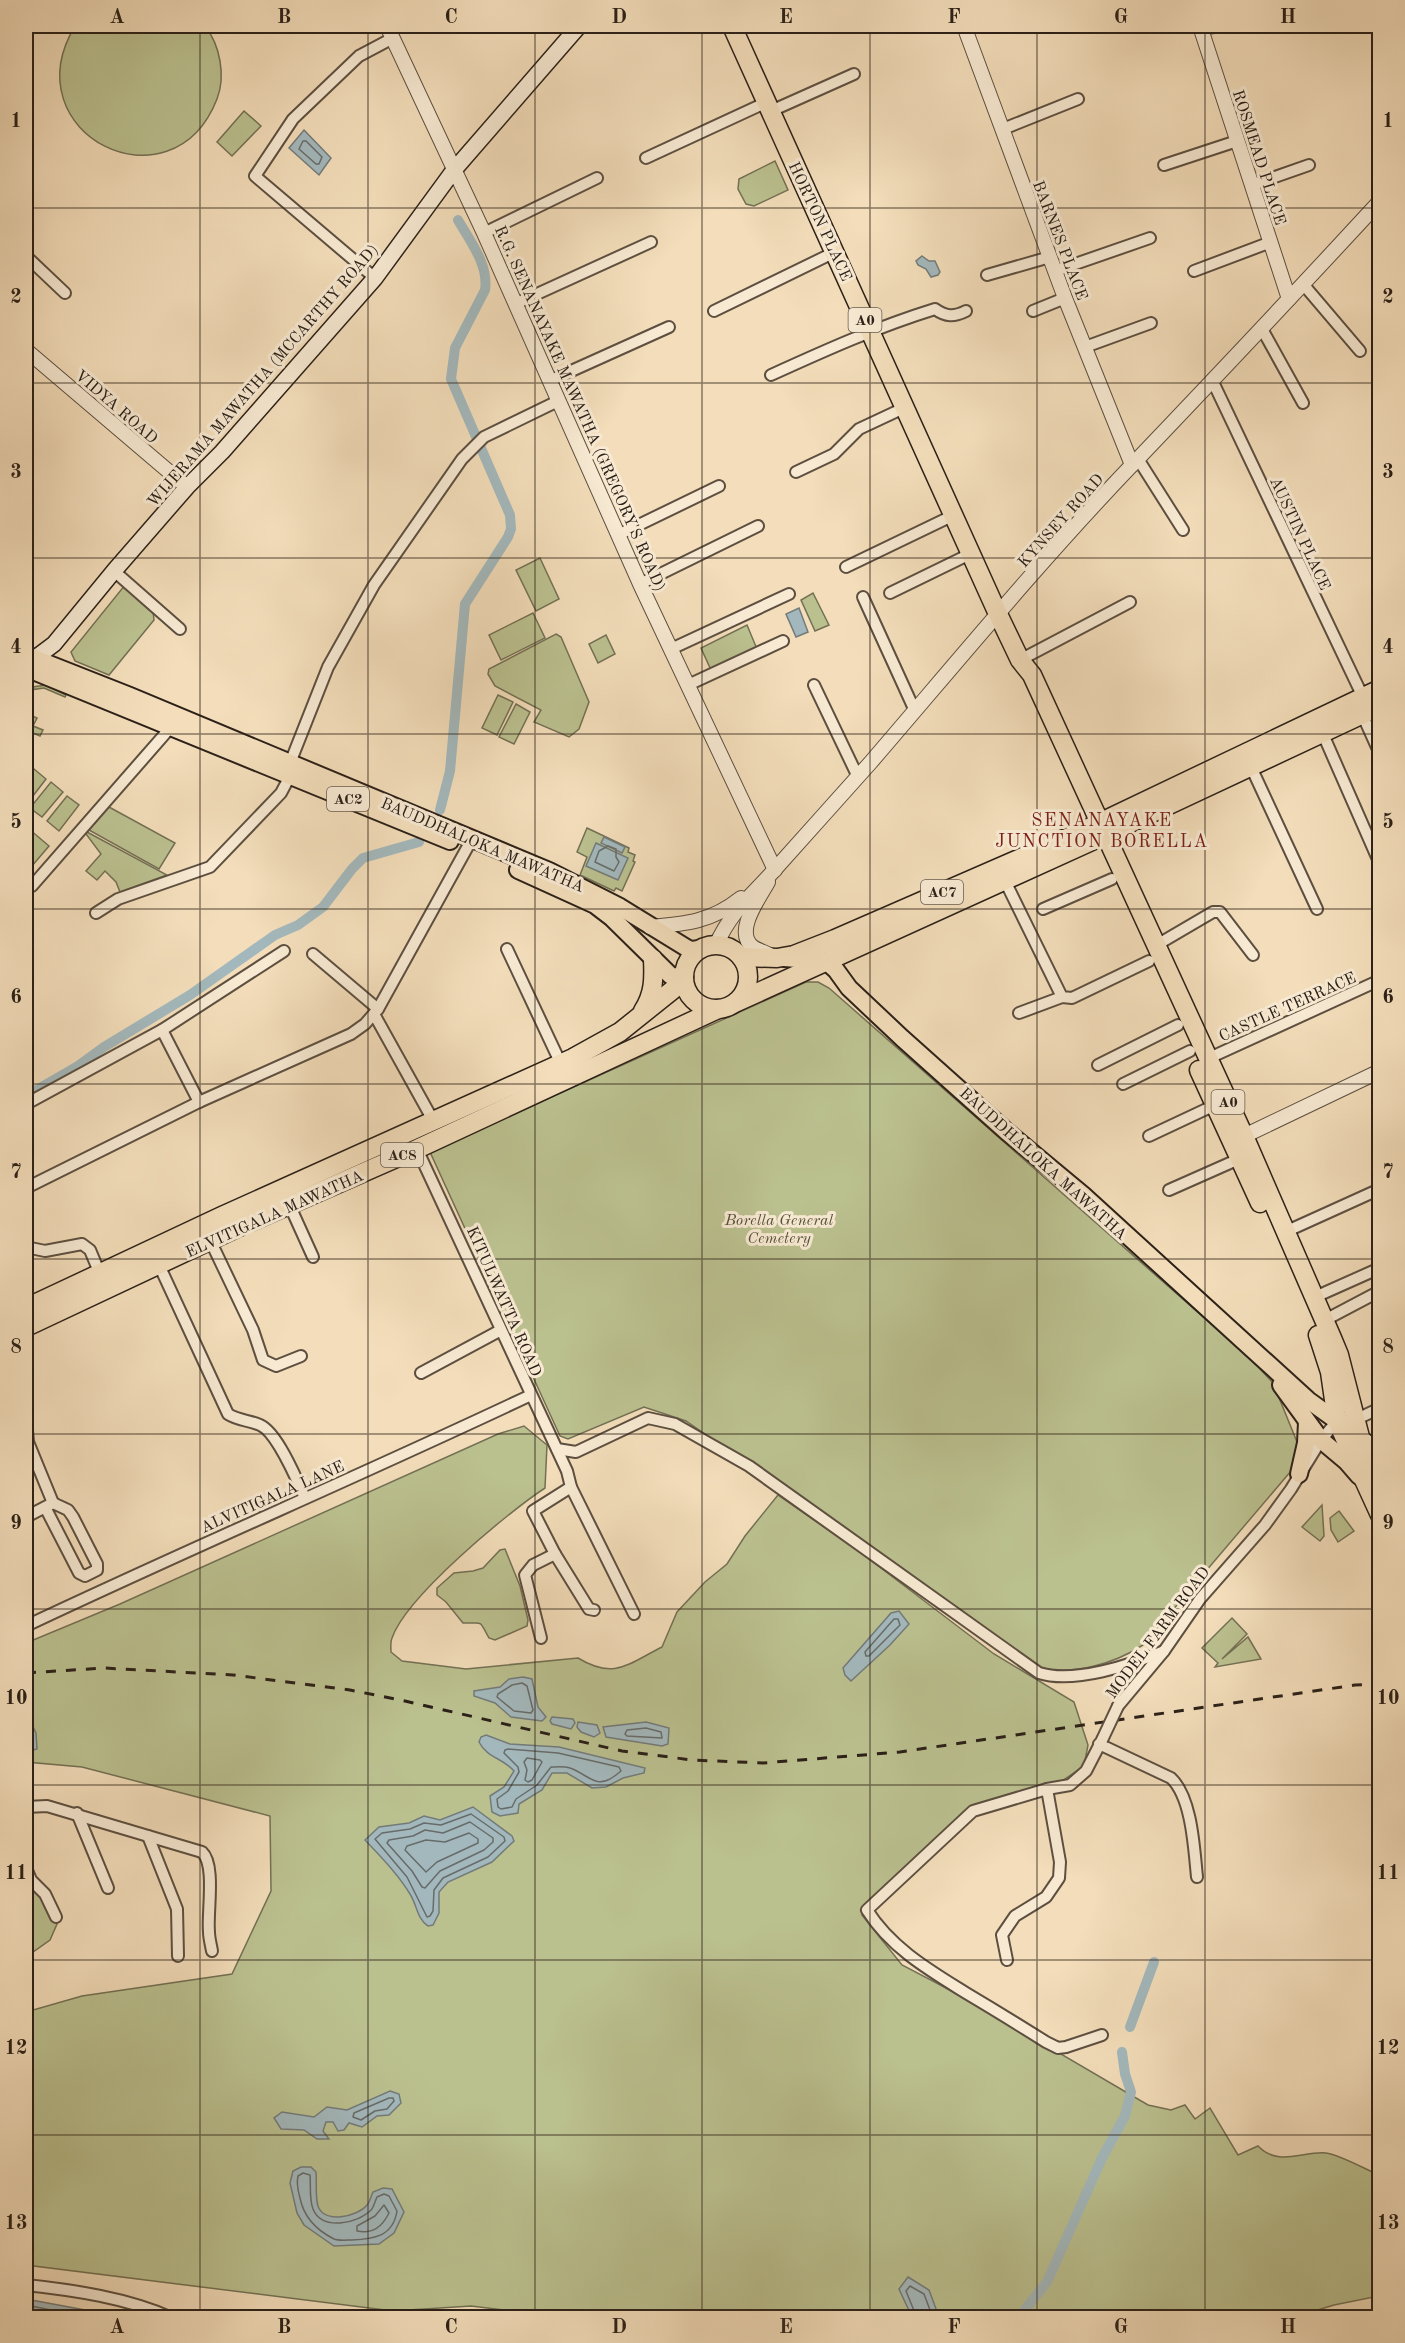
<svg xmlns="http://www.w3.org/2000/svg" width="1405" height="2343" font-family="'Old Standard TT',serif">
<style>
.green{fill:#bbc08f;stroke:#737054;stroke-width:1.5}
.water{fill:#a3b8bc;stroke:#737b7a;stroke-width:1.5}
.lines{fill:none;stroke-linecap:round;stroke-linejoin:round}
.shore{stroke:#676c6a;stroke-width:1.5}
.canal{stroke:#a3b8bc;stroke-width:10}
.minor-casing{stroke:#5d4f40;stroke-width:14}
.tertiary-casing{stroke:#5d4f40;stroke-width:16}
.secondary-casing{stroke:#2b2018;stroke-width:18}
.primary-casing{stroke:#2b2018;stroke-width:20}
.trunk-casing{stroke:#2b2018;stroke-width:21}
.minor{stroke:#f7e9d2;stroke-width:10}
.tertiary{stroke:#f7e9d2;stroke-width:14}
.secondary{stroke:#f7e9d2;stroke-width:15}
.primary{stroke:#f3ddba;stroke-width:16}
.trunk{stroke:#f3ddba;stroke-width:18}
.rail{stroke:#2b2018;stroke-width:3;stroke-dasharray:10 10;stroke-linecap:butt}
.minor-bridge-casing{stroke:#5d4f40;stroke-width:14;stroke-linecap:butt}
.minor-bridge{stroke:#f7e9d2;stroke-width:10}
.grid{fill:none;stroke:#2b2018;stroke-width:1.5;stroke-opacity:0.55}
.labels{text-anchor:middle;stroke-width:6;stroke-linejoin:round;paint-order:stroke}
.shield{fill:#f7e9d2;stroke:#685c50;stroke-width:1.5}
.shield-label{font-size:15px;font-weight:bold;fill:#2b2018}
.street-label{font-size:16px;fill:#2b2018;stroke:#f7e9d2}
.park-label{font-size:16px;font-style:italic;fill:#56503c;stroke:#f7e9d2}
.neighbourhood-label{font-size:18px;letter-spacing:1.5px;fill:#7a1f14;stroke:#f7e9d2}
.neatline{fill:none;stroke:#2b2018;stroke-width:2}
.grid-label{font-size:20px;text-anchor:middle;font-weight:bold;fill:#2b2018}
</style>
<rect width="100%" height="100%" fill="#f3ddba"/>
<filter id="stains"><feTurbulence type="fractalNoise" baseFrequency=".00333" numOctaves="4"/><feColorMatrix values="0 0 0 0 .2 0 0 0 0 .09 0 0 0 0 .02 0 0 0 .5 -.17"/></filter>
<radialGradient id="worn" r=".72"><stop offset=".6" stop-color="#630" stop-opacity="0"/><stop offset="1" stop-color="#630" stop-opacity=".3"/></radialGradient>
<g class="green">
<path d="M75 26H205C220 45 226 76 217 99 172 214 10 134 75 26Z"/>
<path d="M244 111 261 126 232 156 217 142Z"/>
<path d="M775 161 788 190 754 206 746 204 738 189 739 179Z"/>
<path d="M540 558 559 599 536 611 516 570Z"/>
<path d="M125 585 153 611 154 620 109 675 75 661 71 652Z"/>
<path d="M813 593 829 625 815 631 801 600Z"/>
<path d="M533 613 545 638 501 660 489 635Z"/>
<path d="M747 625 757 649 711 670 701 648Z"/>
<path d="M556 634 561 637 589 702 579 729 569 737 534 722 541 710 495 686 488 674 489 669Z"/>
<path d="M606 635 615 654 598 663 589 644Z"/>
<path d="M46 685 66 695 65 697 44 688 30 690 31 696 26 698V688Z"/>
<path d="M498 695 513 702 497 735 482 728Z"/>
<path d="M516 704 530 712 514 744 499 737Z"/>
<path d="M28 714 37 718 33 726 43 730 40 736 26 730V718Z"/>
<path d="M34 769 46 779 26 805V780Z"/>
<path d="M51 782 63 792 42 817 30 808Z"/>
<path d="M67 796 79 805 59 831 47 821Z"/>
<path d="M109 807 175 843 159 869 89 830Z"/>
<path d="M587 828 629 848 628 852 635 855 633 861 635 862 622 891 616 888 614 891 580 875 587 857 577 852Z"/>
<path d="M29 829 49 846 26 873V834Z"/>
<path d="M87 832 167 875 120 892 116 882 105 871 97 880 86 871 101 854 86 834Z"/>
<path d="M806 982H818L829 988 1251 1359 1273 1383 1297 1442V1464L1143 1645C1114 1664 1074 1675 1040 1668L686 1421 644 1407 568 1439 560 1436 430 1152Z"/>
<path d="M524 1426 547 1445 545 1488C507 1513 406 1597 392 1638 390 1642 391 1648 391 1652L402 1661 466 1669 578 1658C614 1680 628 1664 662 1647L677 1612 705 1582 727 1564 745 1536 778 1495 856 1549 994 1654 1074 1702 1088 1745 1084 1766 1062 1781 1037 1790 984 1802 862 1915 902 1965 967 1999 1148 2105 1171 2110 1185 2105 1195 2119 1210 2108 1238 2155 1258 2146C1278 2167 1302 2151 1326 2153 1338 2154 1367 2170 1379 2175V2296L1334 2305 1295 2317 572 2318 471 2306 393 2311 26 2265V2012L82 1996 232 1974 271 1891 270 1816 82 1767 26 1762V1643L120 1604 498 1434Z"/>
<path d="M1322 1505 1324 1536 1320 1541 1302 1527Z"/>
<path d="M1339 1511 1354 1531 1338 1542 1331 1530 1330 1518Z"/>
<path d="M505 1549 520 1586 528 1620 527 1626 495 1640 489 1638C478 1618 484 1624 463 1623L446 1602 437 1595V1588L454 1573 473 1571 483 1568 500 1550Z"/>
<path d="M1232 1618 1247 1634 1222 1659 1248 1637 1261 1659 1215 1667 1218 1663 1202 1648Z"/>
<path d="M31 1882 46 1898 57 1924 50 1940 26 1957V1884Z"/>
</g>
<g class="water">
<path d="M304 130 331 158 319 175 289 148Z"/>
<path d="M922 256 929 261H935L940 272 938 275 931 277 926 269 918 265 916 261Z"/>
<path d="M799 608 808 632 796 637 786 614Z"/>
<path d="M604 837 625 847 622 853 601 843Z"/>
<path d="M596 843 628 858 618 880 586 866Z"/>
<path d="M899 1611 909 1624 890 1645 851 1681 845 1675 843 1668 891 1613Z"/>
<path d="M523 1677 532 1679 538 1707 546 1717 542 1721 511 1717 495 1703 474 1696V1691L500 1687 509 1679Z"/>
<path d="M26 1712 36 1733 37 1749 26 1752Z"/>
<path d="M552 1717 573 1719 575 1723 571 1729 552 1724 550 1721Z"/>
<path d="M578 1722 597 1725 600 1733 594 1737 581 1732 577 1727Z"/>
<path d="M646 1722 669 1728 668 1744 662 1746 606 1737 603 1727Z"/>
<path d="M486 1735 510 1744 559 1747 645 1768 644 1773 623 1778 606 1787 592 1788 567 1773H552L542 1790 519 1804 518 1813 500 1816 492 1812 490 1796 504 1787 514 1771C503 1758 487 1758 479 1742L481 1737Z"/>
<path d="M473 1807 512 1836 514 1841 492 1862 448 1882 439 1892V1913L433 1925 428 1926C417 1919 417 1905 410 1894 398 1874 381 1857 365 1840L379 1827 409 1823 424 1816 440 1820Z"/>
<path d="M390 2091 399 2094 401 2103 389 2115 377 2116 362 2127 349 2123 344 2130 338 2131 333 2122H326L323 2131 329 2139H317L304 2130 281 2129 274 2118 282 2112 314 2117 327 2107 347 2110Z"/>
<path d="M301 2167H311L316 2172C317 2182 315 2196 318 2206 324 2224 357 2217 367 2205 370 2202 371 2196 373 2192L383 2188 392 2189 404 2212 394 2233 379 2244 334 2246 304 2225 297 2213 290 2183 293 2171Z"/>
<path d="M908 2277 929 2290 939 2317H912L899 2289Z"/>
<path d="M26 2299 123 2317H26Z"/>
</g>
<g class="lines">
<g class="shore">
<path d="M303 141H306L322 157 319 164H316L299 149Z"/>
<path d="M608 846 616 849V857L619 862 614 871 595 862 599 851Z"/>
<path d="M894 1619H898L900 1625 869 1656H866L865 1652Z"/>
<path d="M522 1683 527 1686 533 1710 531 1713 514 1711 497 1697 498 1694 512 1685Z"/>
<path d="M646 1728 661 1732 662 1738 627 1736 625 1734 627 1730Z"/>
<path d="M508 1749 558 1753 619 1767 621 1771C596 1793 592 1776 570 1768 564 1766 556 1767 551 1767L537 1785 516 1799 512 1807 501 1809 498 1807 497 1799 508 1791 519 1772 518 1767 504 1753 505 1750Z"/>
<path d="M527 1758 540 1760 542 1762 532 1780 528 1782 525 1780 527 1770 524 1762Z"/>
<path d="M471 1814 504 1837 505 1841 488 1857 443 1878 434 1890 433 1911 430 1916 427 1917 407 1877 375 1839 382 1833 410 1829 424 1823 441 1825Z"/>
<path d="M470 1822 493 1838V1842L484 1850 440 1871 425 1888 422 1887 412 1871 387 1843 389 1840 413 1836 425 1830 443 1833Z"/>
<path d="M469 1833 478 1839V1843L437 1862 426 1872 405 1850 407 1846 426 1840 445 1842Z"/>
<path d="M389 2098H393L394 2101 387 2109 375 2111 361 2120 353 2117 354 2113Z"/>
<path d="M303 2173 310 2175C311 2185 309 2199 313 2209 322 2231 357 2224 371 2210 374 2207 375 2201 377 2197L384 2194 389 2196 397 2211C393 2237 373 2239 352 2240 346 2240 339 2241 334 2239 316 2230 304 2218 300 2198 298 2190 296 2184 298 2176Z"/>
<path d="M384 2205 389 2213C382 2227 373 2234 357 2231V2226L375 2216Z"/>
<path d="M26 2305 91 2318"/>
<path d="M917 2318 906 2291 910 2286 924 2294 933 2318"/>
</g>
<g class="canal">
<path d="M440 810 450 771 465 604 508 537 511 529 510 515 451 379 455 348 485 290C489 265 470 241 458 220"/>
<path d="M26 1096 78 1066 104 1047 190 995 275 935 298 925 323 907 352 869 363 858 419 842"/>
<path d="M1130 2027 1154 1962"/>
<path d="M1018 2318 1047 2282 1102 2158 1125 2116 1131 2092 1125 2074 1122 2052"/>
</g>
<g class="minor-casing">
<g id="minor">
<path d="M1201 29 1220 26"/>
<path d="M771 111 854 74"/>
<path d="M1003 129 1078 99"/>
<path d="M646 158 767 102"/>
<path d="M1164 165 1237 141"/>
<path d="M1252 185 1309 165"/>
<path d="M484 233 597 178"/>
<path d="M26 256 65 293"/>
<path d="M1055 271 1150 238"/>
<path d="M1194 271 1271 242"/>
<path d="M987 275 1050 257"/>
<path d="M375 278 255 176 293 119 359 56 393 38"/>
<path d="M1303 284 1360 351"/>
<path d="M515 304 651 242"/>
<path d="M714 311 835 252"/>
<path d="M1033 311 1065 298"/>
<path d="M1262 329 1303 403"/>
<path d="M1085 347 1151 323"/>
<path d="M771 375C826 350 877 327 935 309 946 317 954 317 966 311"/>
<path d="M549 381 669 327"/>
<path d="M1213 382 1363 697"/>
<path d="M1138 459 1183 530"/>
<path d="M796 472 834 454 859 429 906 407"/>
<path d="M618 535 719 486"/>
<path d="M846 567 954 515"/>
<path d="M114 571 180 629"/>
<path d="M640 584 758 526"/>
<path d="M890 593 970 554"/>
<path d="M863 597 915 711"/>
<path d="M671 649 789 594"/>
<path d="M1020 660 1130 602"/>
<path d="M688 685 783 641"/>
<path d="M814 685 858 777"/>
<path d="M1362 714 1380 754"/>
<path d="M1322 732 1380 864"/>
<path d="M290 763 328 667 374 585 462 459 484 437 558 401"/>
<path d="M1251 767 1317 909"/>
<path d="M1005 881 1062 997 1072 998 1149 961"/>
<path d="M32 886 171 727"/>
<path d="M1043 909 1112 879"/>
<path d="M96 913 118 899 210 867 281 793 290 776"/>
<path d="M1155 946 1213 912H1220L1253 955"/>
<path d="M507 949 561 1064"/>
<path d="M313 954 378 1009"/>
<path d="M1019 1013 1062 997"/>
<path d="M374 1014 434 1122"/>
<path d="M162 1030 199 1102"/>
<path d="M1207 1059 1380 980"/>
<path d="M1098 1065 1178 1025"/>
<path d="M1123 1084 1190 1051"/>
<path d="M26 1104 162 1030 284 951"/>
<path d="M1149 1136 1215 1105"/>
<path d="M417 1149 567 1471 571 1487 634 1614"/>
<path d="M26 1188 199 1102 351 1034 365 1024 378 1009 467 848"/>
<path d="M1169 1190 1239 1159"/>
<path d="M289 1204 313 1257"/>
<path d="M1285 1232 1380 1189"/>
<path d="M210 1240 253 1330 263 1360 276 1366 301 1356"/>
<path d="M26 1247 45 1251 82 1244 90 1250 100 1274"/>
<path d="M159 1265 228 1414C239 1421 249 1420 260 1425 277 1432 297 1480 305 1498"/>
<path d="M1315 1297 1380 1268"/>
<path d="M1325 1320 1380 1291"/>
<path d="M421 1373 501 1330"/>
<path d="M26 1419 28 1442 53 1503"/>
<path d="M557 1449 576 1452 648 1418 675 1424 749 1466 1039 1673C1074 1684 1131 1665 1164 1651"/>
<path d="M571 1487 533 1511 555 1554 589 1609 594 1610"/>
<path d="M26 1517 53 1503 68 1510 73 1517 97 1564V1570L85 1576 79 1573 45 1507"/>
<path d="M26 1626C193 1547 364 1474 531 1395"/>
<path d="M541 1638 525 1575 533 1565 555 1554"/>
<path d="M1118 1706 1164 1651 1200 1599 1265 1525 1291 1489 1321 1440 1337 1421 1355 1420 1380 1408"/>
<path d="M1099 1744 1171 1778C1192 1798 1194 1848 1197 1877"/>
<path d="M26 1807 47 1806 202 1852C216 1865 207 1912 209 1932 209 1938 211 1945 212 1951"/>
<path d="M77 1813 108 1888"/>
<path d="M148 1836 177 1909 178 1956"/>
<path d="M26 1868 31 1880 45 1894 56 1917"/>
<path d="M1007 1960 1002 1935 1015 1916 1046 1897 1059 1878 1060 1862 1047 1789"/>
<path d="M1102 2035 1066 2047 1058 2048 1046 2042C1019 2025 993 2009 966 1993 929 1970 891 1948 867 1910L973 1811 1047 1789 1070 1785 1086 1771 1102 1740"/>
<path d="M26 2285C73 2290 128 2298 172 2318"/>
</g>
</g>
<g class="tertiary-casing">
<g id="tertiary">
<path d="M387 26 484 233 640 584 775 870"/>
<path d="M964 26 1065 298 1132 465"/>
<path d="M1200 26 1289 299"/>
<path d="M26 350 187 487"/>
<path d="M768 882C760 897 733 932 753 947 757 950 764 952 770 955"/>
<path d="M650 927C686 924 711 922 741 898"/>
<path d="M716 945C733 908 752 896 777 867 808 832 840 797 871 762 957 662 1041 560 1132 465 1216 377 1298 290 1380 201"/>
<path d="M1244 1136 1380 1071"/>
</g>
</g>
<g class="secondary-casing">
<g id="secondary">
<path d="M34 659 54 644 114 571 187 487 222 452 375 278 454 170 579 26"/>
<path d="M1360 1437 1380 1453"/>
</g>
</g>
<g class="primary-casing">
<g id="primary">
<path d="M26 655 130 696 549 871 620 907 690 950 701 949"/>
<path d="M26 668 450 841"/>
<path d="M518 870 595 905 612 918 671 976 684 977"/>
<path d="M784 958 826 961 836 970 849 988 902 1038 1006 1131 1083 1195 1308 1400 1344 1426"/>
<path d="M1281 1385 1321 1440 1346 1461 1359 1476"/>
<path d="M1299 1474 1306 1443 1307 1422"/>
</g>
</g>
<g class="trunk-casing">
<g id="trunk">
<path d="M732 26 998 614 1020 660 1032 675 1244 1136 1332 1338 1339 1355 1360 1437 1380 1483"/>
<circle cx="716" cy="977" r="32"/>
<path d="M741 957 777 958 794 955 835 939 1076 834 1380 689"/>
<path d="M737 1002 1094 840 1380 706"/>
<path d="M643 1011C654 994 654 979 653 959"/>
<path d="M1199 1070 1260 1203"/>
<path d="M26 1308 222 1216 573 1058 620 1032 675 988 684 977"/>
<path d="M26 1327 243 1225 417 1149 718 1009"/>
<path d="M1318 1335 1330 1372 1337 1421 1380 1515"/>
</g>
</g>
<use href="#minor" class="minor"/>
<use href="#tertiary" class="tertiary"/>
<use href="#secondary" class="secondary"/>
<use href="#primary" class="primary"/>
<use href="#trunk" class="trunk"/>
<path class="rail" d="M26 1673 104 1668 233 1675 350 1690 405 1701 622 1751 692 1760 763 1763 900 1752 1355 1685 1380 1684"/>
<g class="minor-bridge-casing">
<path id="minor-bridge" d="M1102 1740 1118 1706"/>
</g>
<use href="#minor-bridge" class="minor-bridge"/>
</g>
<path class="grid" d="M200 26V2318M368 26V2318M535 26V2318M702 26V2318M870 26V2318M1037 26V2318M1205 26V2318M26 208H1380M26 383H1380M26 558H1380M26 734H1380M26 909H1380M26 1084H1380M26 1259H1380M26 1434H1380M26 1609H1380M26 1785H1380M26 1960H1380M26 2135H1380"/>
<g class="labels">
<g class="shield">
<rect x="848.5" y="308" width="33" height="24" rx="4.5"/>
<rect x="327" y="787" width="42" height="24" rx="4.5"/>
<rect x="921" y="880" width="42" height="24" rx="4.5"/>
<rect x="1211.5" y="1090" width="33" height="24" rx="4.5"/>
<rect x="381" y="1143" width="42" height="24" rx="4.5"/>
</g>
<g class="shield-label">
<text x="865" y="325">A0</text>
<text x="348" y="804">AC2</text>
<text x="942" y="897">AC7</text>
<text x="1228" y="1107">A0</text>
<text x="402" y="1160">AC8</text>
</g>
<g class="street-label">
<text transform="translate(1260 157) rotate(72)" y="6">ROSMEAD PLACE</text>
<text transform="translate(821 221) rotate(65)" y="6">HORTON PLACE</text>
<text transform="translate(1061 240) rotate(69)" y="6">BARNES PLACE</text>
<text transform="translate(262 375) rotate(-49)" y="6">WIJERAMA MAWATHA (MCCARTHY ROAD)</text>
<text transform="translate(117 406) rotate(41)" y="6">VIDYA ROAD</text>
<text transform="translate(581 408) rotate(66)" y="6">R.G. SENANAYAKE MAWATHA (GREGORY'S ROAD)</text>
<text transform="translate(1060 520) rotate(-48)" y="6">KYNSEY ROAD</text>
<text transform="translate(1301 533) rotate(65)" y="6">AUSTIN PLACE</text>
<text transform="translate(483 844) rotate(23)" y="6">BAUDDHALOKA MAWATHA</text>
<text transform="translate(1287 1006) rotate(-24)" y="6">CASTLE TERRACE</text>
<text transform="translate(1044 1163) rotate(42)" y="6">BAUDDHALOKA MAWATHA</text>
<text transform="translate(274 1213) rotate(-24)" y="6">ELVITIGALA MAWATHA</text>
<text transform="translate(505 1301) rotate(66)" y="6">KITULWATTA ROAD</text>
<text transform="translate(272 1496) rotate(-24)" y="6">ALVITIGALA LANE</text>
<text transform="translate(1157 1632) rotate(-53)" y="6">MODEL FARM ROAD</text>
</g>
<g class="park-label">
<text x="779" y="1225">Borella General<tspan x="779" dy="18">Cemetery</tspan></text>
</g>
<g class="neighbourhood-label">
<text x="1102" y="826">SENANAYAKE<tspan x="1102" dy="21">JUNCTION BORELLA</tspan></text>
</g>
</g>
<rect width="1405" height="2343" fill="none" stroke="#f3ddba" stroke-width="66"/>
<rect x="33" y="33" width="1339" height="2277" class="neatline"/>
<g class="grid-label">
<text x="117" y="23">A</text>
<text x="284" y="23">B</text>
<text x="451" y="23">C</text>
<text x="619" y="23">D</text>
<text x="786" y="23">E</text>
<text x="954" y="23">F</text>
<text x="1121" y="23">G</text>
<text x="1288" y="23">H</text>
<text x="16" y="127">1</text>
<text x="1388" y="127">1</text>
<text x="16" y="303">2</text>
<text x="1388" y="303">2</text>
<text x="16" y="478">3</text>
<text x="1388" y="478">3</text>
<text x="16" y="653">4</text>
<text x="1388" y="653">4</text>
<text x="16" y="828">5</text>
<text x="1388" y="828">5</text>
<text x="16" y="1003">6</text>
<text x="1388" y="1003">6</text>
<text x="16" y="1178">7</text>
<text x="1388" y="1178">7</text>
<text x="16" y="1353">8</text>
<text x="1388" y="1353">8</text>
<text x="16" y="1529">9</text>
<text x="1388" y="1529">9</text>
<text x="16" y="1704">10</text>
<text x="1388" y="1704">10</text>
<text x="16" y="1879">11</text>
<text x="1388" y="1879">11</text>
<text x="16" y="2054">12</text>
<text x="1388" y="2054">12</text>
<text x="16" y="2229">13</text>
<text x="1388" y="2229">13</text>
<text x="117" y="2333">A</text>
<text x="284" y="2333">B</text>
<text x="451" y="2333">C</text>
<text x="619" y="2333">D</text>
<text x="786" y="2333">E</text>
<text x="954" y="2333">F</text>
<text x="1121" y="2333">G</text>
<text x="1288" y="2333">H</text>
</g>
<rect width="100%" height="100%" filter="url(#stains)"/>
<rect width="100%" height="100%" fill="url(#worn)"/>
</svg>
